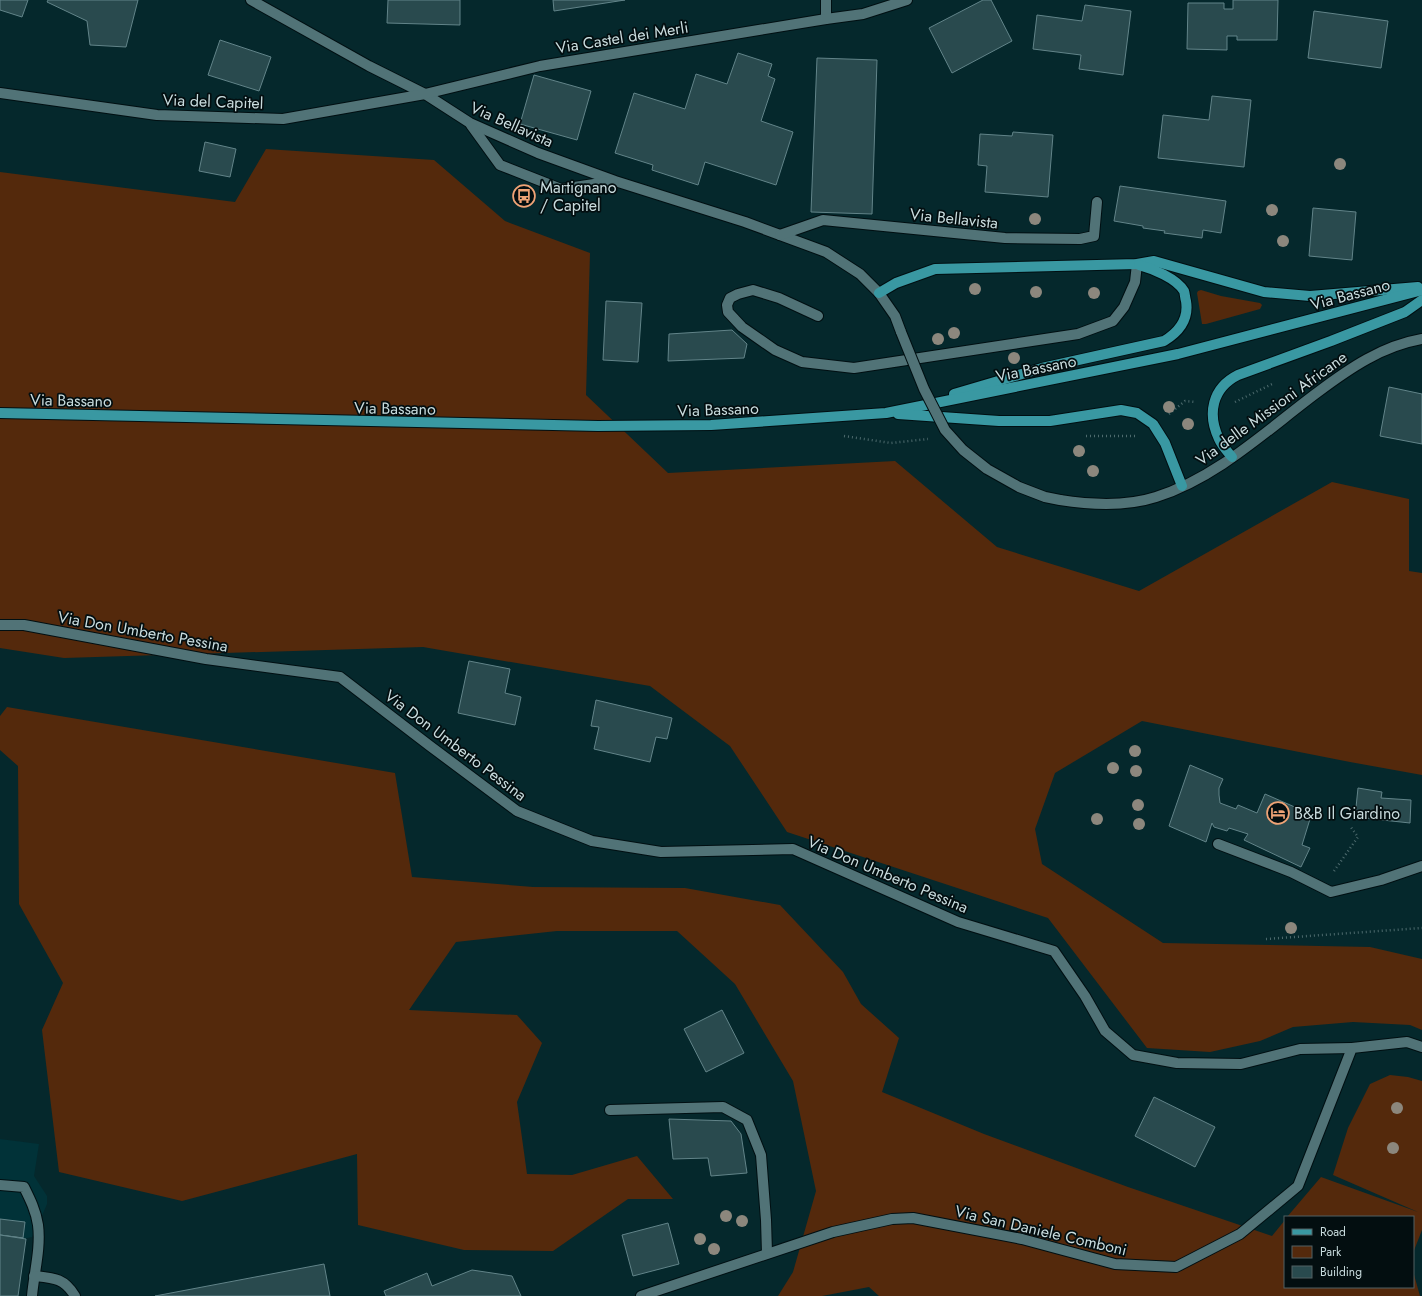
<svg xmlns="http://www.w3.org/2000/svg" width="1422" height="1296" font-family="Jost,sans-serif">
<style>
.built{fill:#013238}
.green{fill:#54290c}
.building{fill:#294a4e;stroke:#628489}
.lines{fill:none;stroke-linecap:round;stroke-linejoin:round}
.minor-casing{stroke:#000f12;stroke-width:12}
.major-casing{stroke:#000f12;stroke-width:12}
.path{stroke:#4d6a6d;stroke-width:2.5;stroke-dasharray:1 3;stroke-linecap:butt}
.minor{stroke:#517377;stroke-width:10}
.major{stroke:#3998a2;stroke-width:10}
.minor-bridge-casing{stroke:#000f12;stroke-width:12;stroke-linecap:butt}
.minor-bridge{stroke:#517377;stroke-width:10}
.tree{fill:#8c877d}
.labels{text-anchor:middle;stroke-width:3.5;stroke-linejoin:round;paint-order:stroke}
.street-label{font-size:16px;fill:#c9dcde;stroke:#030e10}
.poi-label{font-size:16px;fill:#c9dcde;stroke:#030e10;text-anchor:start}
</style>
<rect width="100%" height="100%" fill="#05282c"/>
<path class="built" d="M0 1139 39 1144 34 1176 47 1196V1204L38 1225 32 1237 23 1239 0 1296Z"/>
<g class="green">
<path d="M266 149 434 160 505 221 590 253 586 395 668 473 895 461 997 547 1139 591 1332 482 1409 499V571L1422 573V775L1350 762 1142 721 1055 773 1035 829 1042 864 1163 943 1370 947 1422 959V1030L1410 1025 1353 1022 1293 1027 1260 1041 1210 1052 1147 1048 1048 918 787 832 730 746 650 686 423 647 64 658 0 648V172L235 202Z"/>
<path d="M1201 290 1221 296 1260 303 1262 305 1260 309 1206 324H1202L1197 293 1198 291Z"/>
<path d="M7 707 395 773 412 877 533 887 685 888 780 905 843 972 861 1004 899 1038 882 1092 984 1134 1128 1187 1272 1236 1285 1220V1287H1413V1271L1420 1296H879L869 1287 822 1296H778L793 1272 816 1191 793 1081 735 984 677 931H557L456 942 409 1010 517 1015 542 1043 517 1102 527 1174 572 1175 637 1156 673 1199H628L553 1251 464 1250 358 1225 357 1154 182 1201 59 1172 42 1030 63 983 19 904 18 766 0 750V716Z"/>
<path d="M1390 1075 1408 1077 1422 1081V1230L1413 1253V1217H1287L1321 1177 1418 1212 1333 1175 1348 1128 1370 1084Z"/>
</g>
<g class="building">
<path d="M0 0H28L22 17 0 10Z"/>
<path d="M48 0H138L126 47 90 45 87 21 47 2Z"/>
<path d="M388 0H460V25L387 23Z"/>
<path d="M553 0H625L554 11Z"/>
<path d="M983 0H991L1012 41 952 73 929 28Z"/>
<path d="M1233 0H1278L1277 40H1237V36H1227V50L1187 49 1188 3H1224V9H1233Z"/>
<path d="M1085 5 1131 11 1123 75 1079 69 1081 55 1033 49 1037 15 1082 21Z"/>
<path d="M1314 11 1388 21 1381 68 1308 58Z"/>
<path d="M220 40 271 57 259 91 208 75Z"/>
<path d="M738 53 772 64 768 76 775 79 761 121 793 132 776 185 705 162 698 185 652 170 653 165 615 153 634 93 685 109 696 74 727 84Z"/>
<path d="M817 58 877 60 872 214 811 212Z"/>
<path d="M534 75 591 91 577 140 520 124Z"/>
<path d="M1212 96 1251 100 1244 167 1158 158 1163 115 1209 120Z"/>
<path d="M1013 132 1053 135 1048 197 985 192 987 166 978 165 980 134 1012 136Z"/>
<path d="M205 142 236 149 230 177 199 171Z"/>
<path d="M1120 186 1226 201 1221 233 1203 230 1202 238 1164 233 1165 231 1143 228V226L1114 221Z"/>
<path d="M1313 208 1356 212 1352 260 1309 256Z"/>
<path d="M606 301 642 303 638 362 603 360Z"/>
<path d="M732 330 747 344 744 358 668 361 669 334Z"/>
<path d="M1389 387 1422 394V444L1380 436Z"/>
<path d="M469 661 510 669 505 693 521 697 515 725 458 713Z"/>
<path d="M596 700 672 718 667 739 656 737 650 762 594 749 599 727 591 726Z"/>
<path d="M1190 765 1223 779 1219 788V795L1220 803 1236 809 1238 805 1257 813 1265 794 1297 808V815L1310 819 1302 845 1310 848 1301 867 1244 840 1248 834 1229 828 1227 831 1214 827 1212 823 1206 842 1169 826Z"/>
<path d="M1358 788 1382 792 1381 798 1411 800 1410 823 1355 817Z"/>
<path d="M722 1010 744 1053 706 1072 684 1029Z"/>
<path d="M1154 1097 1215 1127 1195 1167 1135 1136Z"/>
<path d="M669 1119 731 1121 741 1134 747 1173 711 1176 708 1158 673 1159Z"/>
<path d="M0 1219 25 1222 23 1238 0 1235Z"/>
<path d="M668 1223 679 1264 633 1276 622 1235Z"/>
<path d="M0 1235 23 1238 15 1296H0Z"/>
<path d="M0 1235 26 1239 18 1296H0Z"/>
<path d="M324 1264 330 1296H155Z"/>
<path d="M472 1270 512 1276 521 1296H386L384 1291 427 1273 432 1286Z"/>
</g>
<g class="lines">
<g class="minor-casing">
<g id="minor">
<path d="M251 0 369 66 425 94 470 123 538 153 615 181 745 222 826 252 860 274 879 293 895 316 901 332"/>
<path d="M826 0V19"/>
<path d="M0 93 157 115 283 119 425 94 540 66 826 19 863 14 907 0"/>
<path d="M471 125 500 165 561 189 614 181"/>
<path d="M780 235 823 220 1005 238 1080 239 1094 236 1097 202"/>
<path d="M818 316 779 298 753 290 738 294 730 298 727 305 728 312 742 327 775 350 802 362 854 368 1078 334 1113 321 1124 307 1135 282 1137 264"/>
<path d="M1060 500C1092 505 1125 507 1156 497 1217 478 1268 429 1318 392 1350 368 1382 346 1422 339"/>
<path d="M0 625H24L206 659 340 677 430 746 517 811 592 841 661 852 793 849 958 922 1054 951 1085 996 1105 1031 1133 1055 1177 1063 1241 1064 1300 1049 1352 1048"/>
<path d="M1218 844 1291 872 1331 892 1381 880 1422 866"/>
<path d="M610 1110 723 1107 747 1120 761 1155 766 1220 767 1253"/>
<path d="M0 1185 24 1187C30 1199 36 1211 38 1225 41 1248 34 1273 32 1296"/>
<path d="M34 1276C54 1278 64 1278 75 1296"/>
<path d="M641 1296 833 1232 892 1219 913 1218 1022 1239 1115 1264 1176 1267 1240 1234 1298 1186 1352 1048 1407 1042 1422 1047"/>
</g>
</g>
<g class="major-casing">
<g id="major">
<path d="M879 293 896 283 935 269 1137 264 1154 261 1264 292 1310 296 1418 287"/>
<path d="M954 394 1042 368 1164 341C1179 332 1189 319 1186 301 1185 298 1185 294 1184 291 1176 278 1153 269 1139 265"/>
<path d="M0 413 598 426 711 425 886 413 1178 354 1422 290"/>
<path d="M898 414 999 421H1050L1121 410 1137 413 1153 424 1165 443 1182 486"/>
<path d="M1232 457C1228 452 1222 446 1219 439 1207 414 1212 388 1238 375L1331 341 1405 312 1422 300"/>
</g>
</g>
<g class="path">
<path d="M1235 402 1272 384"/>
<path d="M1169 414 1185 401 1195 402"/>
<path d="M844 436 891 443 928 439"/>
<path d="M1086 436H1135"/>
<path d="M1334 871 1358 837 1350 826"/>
<path d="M1266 939 1422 928"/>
</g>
<use href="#minor" class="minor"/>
<use href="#major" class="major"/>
<g class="minor-bridge-casing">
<path id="minor-bridge" d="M901 332 924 389 945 430 963 450 987 469 1019 487 1045 497 1060 500"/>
</g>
<use href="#minor-bridge" class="minor-bridge"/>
</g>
<g class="tree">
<circle cx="1340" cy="164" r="6"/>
<circle cx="1272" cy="210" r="6"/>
<circle cx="1035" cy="219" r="6"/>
<circle cx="1283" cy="241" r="6"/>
<circle cx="975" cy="289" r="6"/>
<circle cx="1036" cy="292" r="6"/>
<circle cx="1094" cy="293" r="6"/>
<circle cx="954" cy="333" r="6"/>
<circle cx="938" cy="339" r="6"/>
<circle cx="1014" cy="358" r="6"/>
<circle cx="1169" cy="407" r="6"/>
<circle cx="1188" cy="424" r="6"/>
<circle cx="1079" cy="451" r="6"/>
<circle cx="1093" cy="471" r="6"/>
<circle cx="1135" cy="751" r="6"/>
<circle cx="1113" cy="768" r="6"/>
<circle cx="1136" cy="771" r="6"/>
<circle cx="1138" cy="805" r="6"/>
<circle cx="1097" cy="819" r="6"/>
<circle cx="1139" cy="824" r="6"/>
<circle cx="1291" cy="928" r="6"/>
<circle cx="1397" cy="1108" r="6"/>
<circle cx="1393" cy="1148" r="6"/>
<circle cx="726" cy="1216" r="6"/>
<circle cx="742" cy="1221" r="6"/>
<circle cx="700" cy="1239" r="6"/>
<circle cx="714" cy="1249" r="6"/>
</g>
<defs>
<g id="bus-ring" transform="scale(1.15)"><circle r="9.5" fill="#030e10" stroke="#efa376" stroke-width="1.5"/><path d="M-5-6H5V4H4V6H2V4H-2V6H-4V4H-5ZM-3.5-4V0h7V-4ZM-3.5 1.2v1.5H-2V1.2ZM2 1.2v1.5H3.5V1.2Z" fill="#efa376"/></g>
<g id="hotel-ring" transform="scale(1.15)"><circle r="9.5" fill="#030e10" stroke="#efa376" stroke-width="1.5"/><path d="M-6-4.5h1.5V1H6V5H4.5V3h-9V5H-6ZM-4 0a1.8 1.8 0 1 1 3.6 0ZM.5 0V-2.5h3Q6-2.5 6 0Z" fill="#efa376"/></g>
</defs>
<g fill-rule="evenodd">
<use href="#bus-ring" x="524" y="196"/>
<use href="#hotel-ring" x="1278" y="813"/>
</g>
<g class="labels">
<g class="street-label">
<text transform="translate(622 37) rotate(-9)" y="6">Via Castel dei Merli</text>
<text transform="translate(213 101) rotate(2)" y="6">Via del Capitel</text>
<text transform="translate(512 124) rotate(24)" y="6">Via Bellavista</text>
<text transform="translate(954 218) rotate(6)" y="6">Via Bellavista</text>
<text transform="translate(1350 294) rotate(-15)" y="6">Via Bassano</text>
<text transform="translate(1036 368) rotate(-11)" y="6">Via Bassano</text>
<text transform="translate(71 400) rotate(1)" y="6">Via Bassano</text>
<text transform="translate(395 408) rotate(1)" y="6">Via Bassano</text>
<text transform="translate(1271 408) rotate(-36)" y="6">Via delle Missioni Africane</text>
<text transform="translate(718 409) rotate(-2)" y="6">Via Bassano</text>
<text transform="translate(143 631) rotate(10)" y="6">Via Don Umberto Pessina</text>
<text transform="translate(456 745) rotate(37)" y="6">Via Don Umberto Pessina</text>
<text transform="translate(888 874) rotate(23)" y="6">Via Don Umberto Pessina</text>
<text transform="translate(1041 1230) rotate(13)" y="6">Via San Daniele Comboni</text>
</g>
<g class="poi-label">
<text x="540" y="193">Martignano<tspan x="540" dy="18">/ Capitel</tspan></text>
<text x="1294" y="819">B&amp;B Il Giardino</text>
</g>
</g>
<rect x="1284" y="1216" width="130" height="72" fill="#030e10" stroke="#526062"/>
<rect x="1292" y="1229" width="20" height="6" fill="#3998a2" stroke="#526062"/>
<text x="1320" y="1236" font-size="12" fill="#c9dcde">Road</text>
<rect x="1292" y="1246" width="20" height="12" fill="#54290c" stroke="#526062"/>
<text x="1320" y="1256" font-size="12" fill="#c9dcde">Park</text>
<rect x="1292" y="1266" width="20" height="12" fill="#294a4e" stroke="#526062"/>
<text x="1320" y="1276" font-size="12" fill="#c9dcde">Building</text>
</svg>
